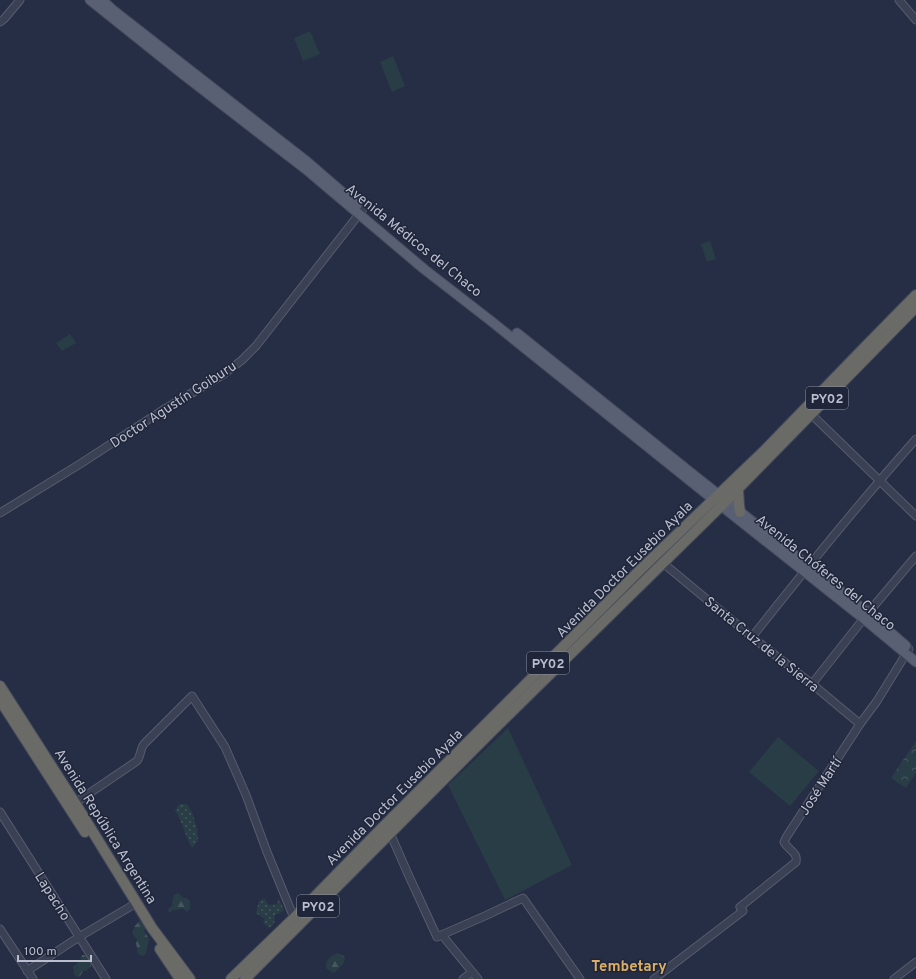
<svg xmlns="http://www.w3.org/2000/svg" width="916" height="979" font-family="Overpass,sans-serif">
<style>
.grass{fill:url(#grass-dots)}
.forest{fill:url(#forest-firs)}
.park{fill:url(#park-crowns)}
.garden{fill:#293d46}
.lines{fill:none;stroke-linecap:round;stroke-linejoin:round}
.tertiary-casing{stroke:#575c6e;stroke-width:9}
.primary-casing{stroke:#454a5d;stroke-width:11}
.trunk-casing{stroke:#43495c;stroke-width:12}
.tertiary{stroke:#3b4154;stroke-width:7}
.primary{stroke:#596074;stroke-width:9}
.trunk{stroke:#6a6a66;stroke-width:10}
.labels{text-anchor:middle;stroke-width:3;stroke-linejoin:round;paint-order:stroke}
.shield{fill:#1f263a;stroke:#8b90a1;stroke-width:1}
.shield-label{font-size:13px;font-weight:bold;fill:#b9bdcd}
.street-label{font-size:14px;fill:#b9bdcd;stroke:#1f263a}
.neighbourhood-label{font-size:15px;font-weight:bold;fill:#dbae67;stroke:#1f263a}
</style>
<defs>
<pattern id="grass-dots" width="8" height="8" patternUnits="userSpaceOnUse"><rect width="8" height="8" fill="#293d46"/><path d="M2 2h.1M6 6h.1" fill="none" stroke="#465760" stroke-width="1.8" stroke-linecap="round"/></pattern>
<pattern id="forest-firs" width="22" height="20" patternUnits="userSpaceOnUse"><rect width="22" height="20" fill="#293d46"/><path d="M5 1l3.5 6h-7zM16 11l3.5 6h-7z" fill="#465760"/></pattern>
<pattern id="park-crowns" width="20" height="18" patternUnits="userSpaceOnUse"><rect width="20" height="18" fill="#293d46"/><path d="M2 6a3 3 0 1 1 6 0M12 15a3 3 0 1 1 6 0" fill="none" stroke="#465760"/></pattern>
</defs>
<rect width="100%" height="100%" fill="#262e45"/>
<g class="grass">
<path d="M179 804H187L192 812 197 828 198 841 192 848C185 836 183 822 175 811Z"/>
<path d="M264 898 269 905 277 904 279 898C280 903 283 905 284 911L275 915 274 924 269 928 263 923 265 919 256 913 259 901Z"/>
</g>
<g class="forest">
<path d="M178 893 182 897 188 899 190 901V909L187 912 184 909C180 908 178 911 173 910L170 912 168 911 169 908 172 906V903L174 895Z"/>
<path d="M142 918 147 924 144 931 149 939 146 953 143 956 138 954 136 943 137 940 132 933 135 926Z"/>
<path d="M337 953 343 955 345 959 343 964 334 973 330 971 326 968C325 959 331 957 337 953Z"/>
<path d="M82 955H86L91 961V966L86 971H83L80 976 76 977 74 974V970L73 967 80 961Z"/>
</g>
<path class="park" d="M916 741V773L906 788 891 778Z"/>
<g class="garden">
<path d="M310 31 320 54 303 61 294 38Z"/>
<path d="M393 56 405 86 392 92 380 62Z"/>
<path d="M710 241 716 259 707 262 701 244Z"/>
<path d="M70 334 76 343 62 351 56 343Z"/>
<path d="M508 728 572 865 505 900 448 785Z"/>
<path d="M778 737 819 771 790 806 749 772Z"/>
</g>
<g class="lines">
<g class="tertiary-casing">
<g id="tertiary">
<path d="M899 0 916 20"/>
<path d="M0 22 4 19 20 0"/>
<path d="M811 414 916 516"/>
<path d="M0 513 80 464 163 410 224 374 242 360 256 346 363 209"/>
<path d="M663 563 752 637 812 684 860 724"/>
<path d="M752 637C805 570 859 503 916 439"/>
<path d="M812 684 868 613 916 556"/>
<path d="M75 803 137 761C141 756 140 749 144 744L192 696 225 747 246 795 267 852 294 918"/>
<path d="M0 812 106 979"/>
<path d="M387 831 390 833 408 874 437 937 487 915 523 898 580 979"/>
<path d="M0 929 33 979"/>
<path d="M442 935 478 979"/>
<path d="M27 971 79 937 133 905"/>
<path d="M463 979 472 972"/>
<path d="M654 979 743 911 740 907 796 862C798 852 789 851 784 842L787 836 860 724 877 701 909 649"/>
<path d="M894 979 916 962"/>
</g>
</g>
<g class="primary-casing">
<g id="primary">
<path d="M90 0 180 72 308 171 424 269 491 321 714 500 864 619 916 662"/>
<path d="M102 0 113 10 305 160 357 205"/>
<path d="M517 333 690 472 868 613 906 646"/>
</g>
</g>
<g class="trunk-casing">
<g id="trunk">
<path d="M738 489 739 505 740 512"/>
<path d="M0 686 75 803 152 928 190 979"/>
<path d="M0 700 85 832"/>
<path d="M160 949 180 979"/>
<path d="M231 979 294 918 383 827 640 570 766 449 865 347 916 295"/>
<path d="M245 979 490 733 721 506 916 307"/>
</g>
</g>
<use href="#tertiary" class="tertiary"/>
<use href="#primary" class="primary"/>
<use href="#trunk" class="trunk"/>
</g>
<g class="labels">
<g class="shield">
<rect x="806" y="387" width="42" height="22" rx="3"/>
<rect x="527" y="652" width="42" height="22" rx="3"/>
<rect x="297" y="895" width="42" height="22" rx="3"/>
</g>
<g class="shield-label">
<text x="827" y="403">PY02</text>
<text x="548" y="668">PY02</text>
<text x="318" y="911">PY02</text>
</g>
<g class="street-label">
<text transform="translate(414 240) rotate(39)" y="5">Avenida Médicos del Chaco</text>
<text transform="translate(173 404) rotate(-33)" y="5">Doctor Agustín Goiburu</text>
<text transform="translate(624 569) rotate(-45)" y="5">Avenida Doctor Eusebio Ayala</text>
<text transform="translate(826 572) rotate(39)" y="5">Avenida Chóferes del Chaco</text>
<text transform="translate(762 644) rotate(39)" y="5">Santa Cruz de la Sierra</text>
<text transform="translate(820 786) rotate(-57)" y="5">José Martí</text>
<text transform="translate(394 797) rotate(-45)" y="5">Avenida Doctor Eusebio Ayala</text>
<text transform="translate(106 826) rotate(58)" y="5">Avenida República Argentina</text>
<text transform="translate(53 896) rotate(58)" y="5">Lapacho</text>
</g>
<g class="neighbourhood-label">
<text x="629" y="971">Tembetary</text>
</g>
</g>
<path d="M18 955v6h73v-6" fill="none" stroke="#b9bdcd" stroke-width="2"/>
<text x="24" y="955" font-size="12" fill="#b9bdcd" stroke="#1f263a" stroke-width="3" paint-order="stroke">100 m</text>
</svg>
